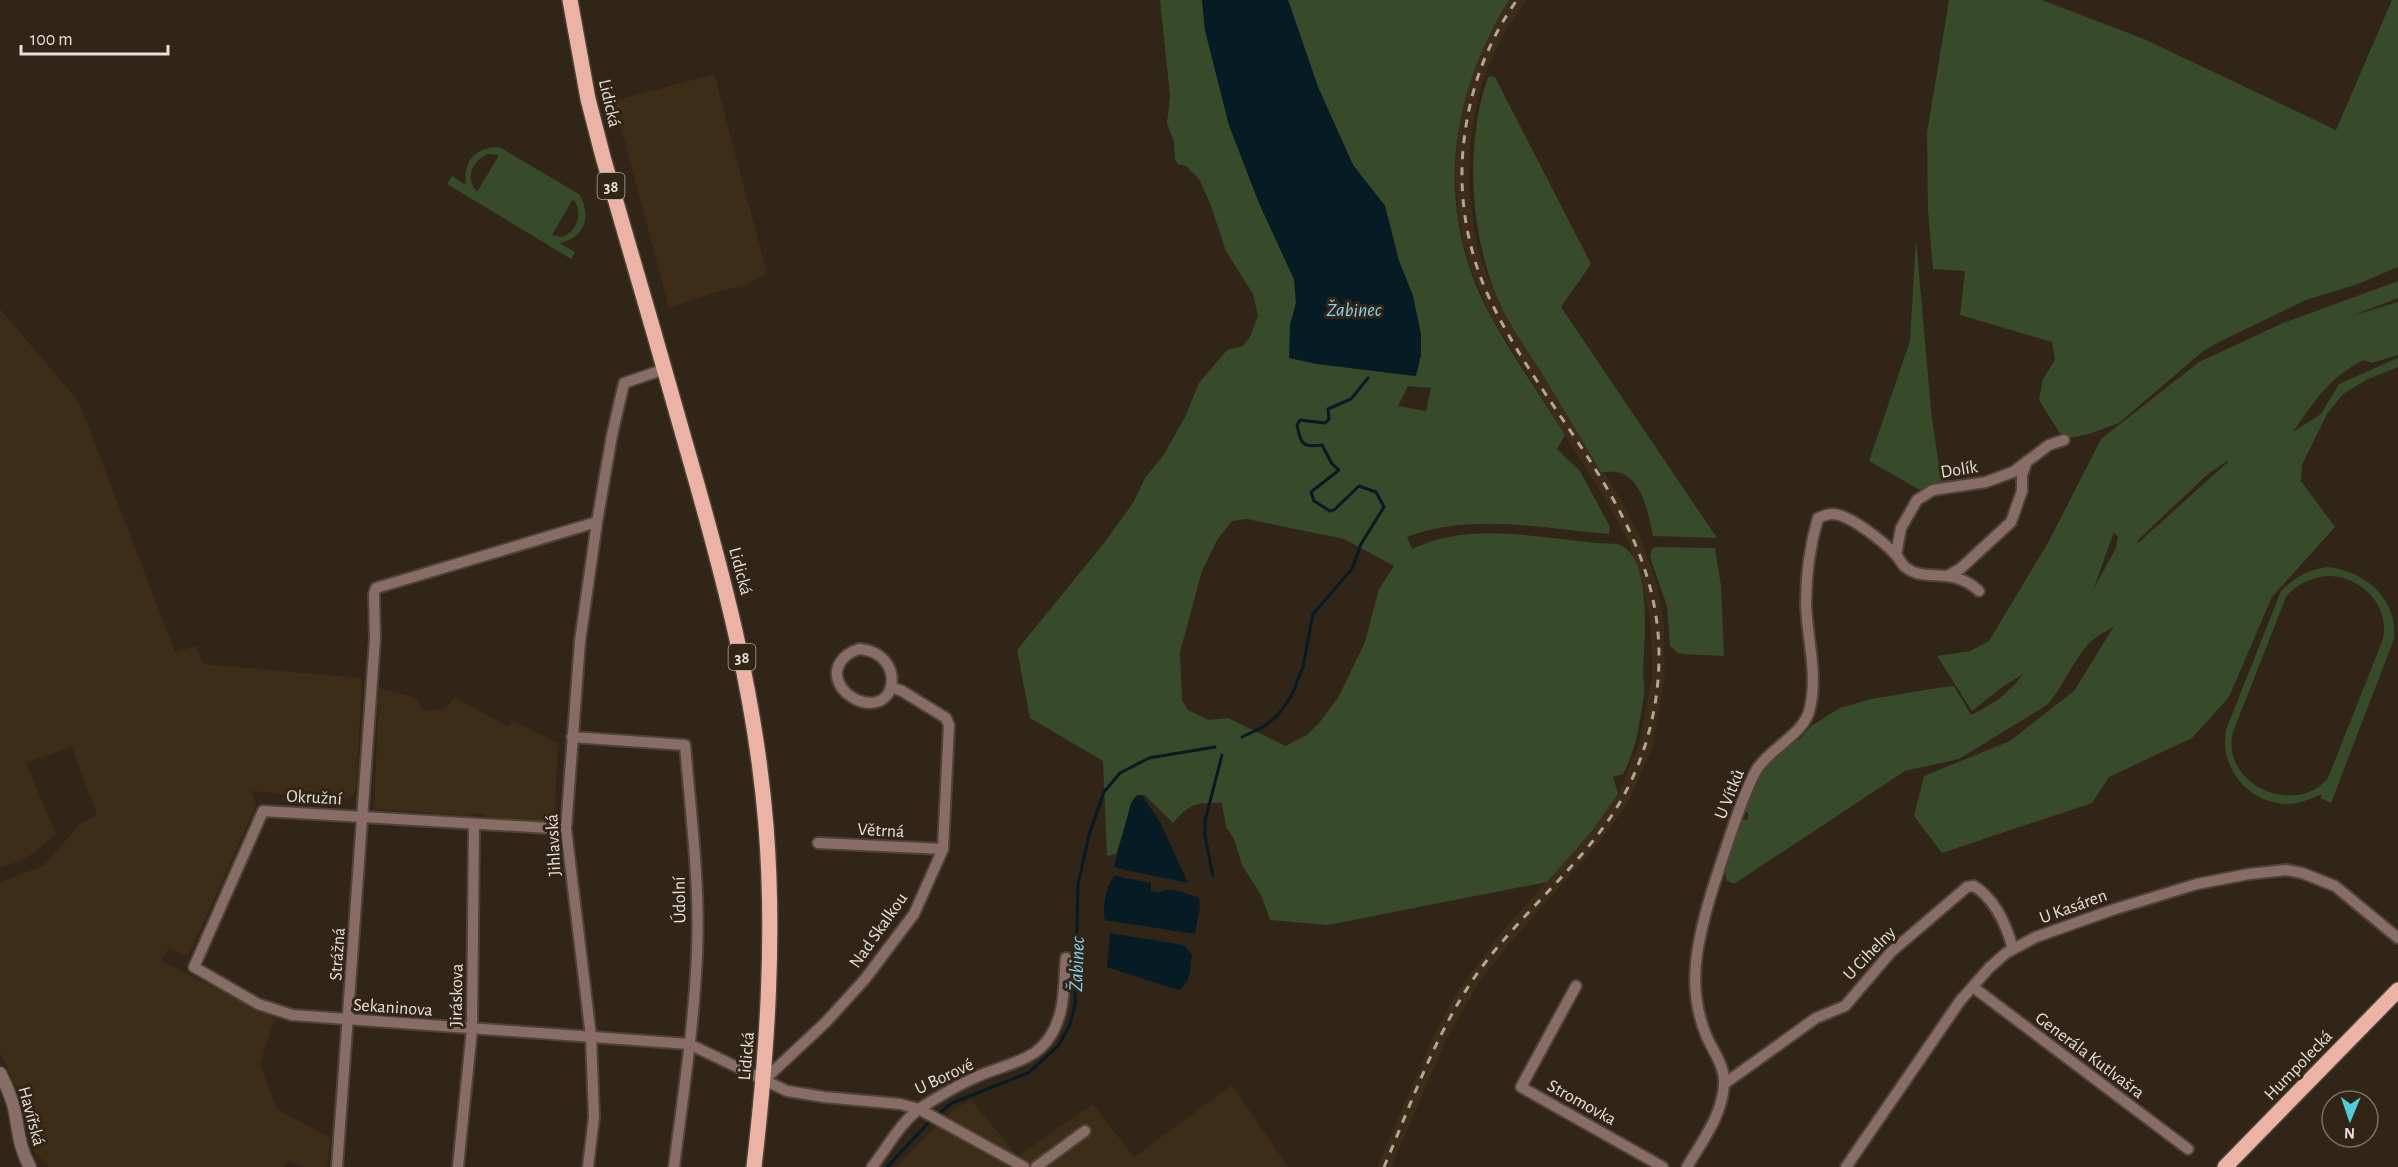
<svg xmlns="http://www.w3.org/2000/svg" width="2398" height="1167" font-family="'Alegreya Sans',sans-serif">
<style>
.built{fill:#3c2c18}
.green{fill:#374a2a;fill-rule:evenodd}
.water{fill:#061b24}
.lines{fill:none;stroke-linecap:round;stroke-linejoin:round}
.stream{stroke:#061b24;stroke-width:3}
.minor-casing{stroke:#4e4336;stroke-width:14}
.tertiary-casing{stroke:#4e4336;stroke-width:15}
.primary-casing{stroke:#4e4336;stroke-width:18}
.minor{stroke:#886d66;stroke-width:10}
.tertiary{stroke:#886d66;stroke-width:12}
.primary{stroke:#ebb3a5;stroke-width:15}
.rail{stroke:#b0a69c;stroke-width:3;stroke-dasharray:8 8;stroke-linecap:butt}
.labels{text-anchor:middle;stroke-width:6;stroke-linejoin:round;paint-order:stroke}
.shield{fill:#312517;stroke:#b1a89d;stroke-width:1.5}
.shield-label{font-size:16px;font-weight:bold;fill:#e8e0d7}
.street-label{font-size:18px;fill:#e8e0d7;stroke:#312517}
.water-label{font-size:20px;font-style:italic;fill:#87d2f4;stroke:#312517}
</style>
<rect width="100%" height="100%" fill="#312517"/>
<g class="built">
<path d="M1509 0H1526L1507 28 1486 72 1478 97 1470 144 1469 191 1476 241 1483 265 1502 308 1618 495 1640 536 1655 578 1660 601 1664 626 1665 676 1653 746 1629 801 1602 839 1510 943 1481 979 1447 1038 1391 1167H1377L1435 1033 1456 994 1499 935 1592 831 1618 794 1640 742 1652 675 1651 627 1647 603 1642 581 1628 541 1607 502 1490 315 1471 269 1463 244 1458 216 1455 170 1460 118 1474 67 1486 39Z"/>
<path d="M714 74 767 273 749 284 714 293 669 308 614 101Z"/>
<path d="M0 309 79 402 175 652 196 646 203 664 359 678 362 683 356 792 348 799 251 791 256 806 188 957 169 948 161 961 275 1018 260 1064 277 1109 331 1138 327 1167H305L288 1161 284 1167H49L34 1151 19 1093 0 1053V882L43 866 80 824 97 815 72 747 26 763 56 834 34 853 20 861 0 868Z"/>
<path d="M379 688 416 698 423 710 430 711 446 708 455 697 508 727 513 721 558 743 554 822 486 818 483 813H473V816L374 809Z"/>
<path d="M1232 1085 1288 1167H896L954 1109 971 1100 1018 1156 1093 1104 1134 1157Z"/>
</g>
<g class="green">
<path d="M1160 0H1202L1205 31 1229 125 1259 203 1294 279 1296 303 1290 325 1317 364 1415 376 1421 355V335L1413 296 1399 261 1385 206 1353 165 1318 87 1288 0H1509C1448 98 1434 211 1490 315 1513 357 1540 395 1565 435L1557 449 1580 471 1610 527 1609 534C1543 529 1471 512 1407 537L1412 549C1477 518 1549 542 1617 544 1654 554 1644 642 1643 672 1643 679 1645 687 1644 695 1640 721 1636 751 1623 774L1613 777 1618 794 1592 831 1547 882 1328 925 1270 920 1261 895 1242 865 1234 839 1226 827 1222 803C1198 802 1190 803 1173 823L1145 795H1137L1134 799 1116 854 1107 856 1103 761 1030 718 1017 650 1104 543 1133 503 1145 478 1163 456 1185 417 1199 383 1227 350 1243 346 1250 337 1258 316 1253 294 1226 251 1210 203 1199 179 1186 166 1178 164 1175 160 1174 142 1167 123 1170 96ZM1408 386 1431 388 1426 411 1398 406ZM1247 519 1344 539 1394 566 1379 589 1365 642 1339 696 1320 722 1308 734 1286 746 1228 718 1209 720 1188 710 1182 700 1180 652 1202 571 1217 540 1232 521Z"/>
<path d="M1949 0H2042L2144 39 2336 130 2392 0H2398V267L2358 284 2306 300 2219 342 2202 352 2119 423 2089 434 2069 438 2059 432 2039 400 2043 379 2055 360 2052 342 1960 315 1965 271 1933 269 1928 210 1927 132Z"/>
<path d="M1491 76 1495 77 1591 264 1561 307 1717 538 1653 536C1648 514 1644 483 1621 473 1615 471 1607 472 1601 472 1581 438 1560 404 1540 370 1529 352 1516 335 1506 316 1470 247 1463 150 1488 77Z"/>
<path d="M495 147 501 148 579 194C593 217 584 238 559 243L575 252 571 259 447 184 452 176 466 185C463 164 473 149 495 147ZM488 154 499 155 477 192C464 178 473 160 488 154ZM573 199C584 212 578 231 562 237L552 235Z"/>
<path d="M1916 239 1931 410 1939 466 1956 489H1918L1869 461 1910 341Z"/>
<path d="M2398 281V298L2351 316 2398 302V355L2372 363 2364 360C2329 377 2314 402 2293 432L2321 414 2339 384 2398 358V367L2368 379 2343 394 2327 414 2302 465 2301 481 2335 527 2272 597 2229 697 2192 738 2109 777 2092 803 1942 853 1914 816 1924 776 2010 741 2074 691 2114 626C2108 631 2100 634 2094 639 2076 653 2064 687 2047 705L1959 759 1905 771 1734 884 1727 881 1724 870 1739 821 1748 819V813L1743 810 1760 768 1784 746 1800 739 1811 726 1840 708 1871 699 1943 687 1954 686 1971 715C1991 705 2010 693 2023 674L2001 688 1972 711 1937 656 1970 651 1989 641 2049 541 2101 439 2199 362 2283 323ZM2227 461 2228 462 2137 544 2138 540 2208 474ZM2114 532 2118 537 2116 548 2093 590Z"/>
<path d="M1656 547 1715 548 1721 586 1724 656 1684 654 1678 653 1670 646 1667 606 1650 557 1652 548Z"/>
<path d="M2329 567C2366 572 2398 599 2394 639L2331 803 2320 798 2322 794C2310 799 2299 804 2286 804 2248 803 2219 767 2226 730L2281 591C2295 577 2309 569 2329 567ZM2330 576C2362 577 2390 606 2383 639L2328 778C2295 818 2220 784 2233 732L2286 597C2298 583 2312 577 2330 576Z"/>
</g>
<g class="water">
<path d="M1202 0H1288L1318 87 1353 165 1385 206 1399 261 1413 296 1421 335V355L1416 376 1317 364 1289 358 1290 325 1296 303 1294 279 1259 203 1229 125 1205 30Z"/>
<path d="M1142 795 1160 822 1188 883 1117 868 1114 866 1131 803 1135 797Z"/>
<path d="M1115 876 1151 883V891L1158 893C1170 885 1186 894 1199 898L1200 907 1195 934 1105 920C1102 909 1106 884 1115 876Z"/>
<path d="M1110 933 1184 945 1192 955C1190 967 1191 985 1178 990L1107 967Z"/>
</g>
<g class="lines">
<g class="stream">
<path d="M1242 737 1263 727 1278 715 1291 697 1303 667 1313 614 1352 569 1361 544 1384 507 1376 492 1359 486 1334 510 1330 511 1314 501 1311 492 1339 470 1332 464 1322 445C1301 448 1301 443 1297 425L1300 420 1325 423 1329 419 1328 409 1351 399 1368 378"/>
<path d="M1213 876 1205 836V821L1222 755"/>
<path d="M936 1116 952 1103 1028 1073 1058 1046 1069 1027 1075 1005 1078 885 1089 835 1104 792 1120 773 1149 758 1215 747"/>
<path d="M887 1167 931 1120"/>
</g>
<g class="minor-casing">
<g id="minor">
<path d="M1896 555 1901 528 1917 500 1933 490 1986 482 2013 472 2049 445 2064 440"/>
<path d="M1949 575 1960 569 2011 522 2022 491V475L2027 461"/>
<path d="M859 649C906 652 900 717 857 700 851 697 843 691 840 685 831 668 843 654 859 649Z"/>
<path d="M572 737 685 745C691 815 700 885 697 954 694 1025 683 1096 674 1167"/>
<path d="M566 829 263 811 194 967 258 1004 292 1015 689 1044 787 1091 824 1097 900 1104 919 1109 1024 1167"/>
<path d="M818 843 943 849"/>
<path d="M1576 986 1521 1087 1663 1167"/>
<path d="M1973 987 2188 1149"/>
<path d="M764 1080 826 1022 865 979 914 914 943 849 949 725 946 718 902 691 891 687"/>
<path d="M1724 1084 1816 1018 1845 1006 1891 952 1967 887 1974 886C1995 899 2007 927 2013 949"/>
<path d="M337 1167 375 639 374 594 376 588 597 522"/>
<path d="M458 1167 472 1029 474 824"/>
<path d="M588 1167 594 1117 591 1037 566 829 580 641 597 522 612 435 624 383 665 369"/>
<path d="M872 1167C887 1148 901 1121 922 1107 938 1097 956 1086 974 1078 1010 1061 1045 1063 1059 1017 1065 999 1064 976 1066 958"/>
<path d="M1036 1167 1085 1131"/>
<path d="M1687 1167C1702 1141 1722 1116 1724 1085 1726 1067 1712 1050 1706 1035 1695 1008 1693 982 1697 954 1703 914 1717 875 1730 836 1738 813 1745 790 1757 769 1771 747 1805 734 1810 708 1818 672 1807 639 1806 604 1806 575 1810 545 1818 518 1821 517 1827 514 1831 514 1849 513 1885 543 1897 556 1900 560 1902 564 1905 567 1924 583 1953 566 1979 591"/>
<path d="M1846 1167 1960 1001 1989 968 2006 953 2036 937 2115 909 2197 884 2249 874 2286 870 2302 873 2335 886 2398 938"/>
</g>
</g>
<g class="tertiary-casing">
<path id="tertiary" d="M0 1073C6 1085 11 1096 14 1108 19 1131 18 1145 30 1167"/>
</g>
<g class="primary-casing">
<g id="primary">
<path d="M570 0 588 99 603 157C632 257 661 356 689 456 724 578 756 699 766 826 775 940 767 1053 754 1167"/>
<path d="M2225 1167 2398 990"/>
</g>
</g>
<use href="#minor" class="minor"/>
<use href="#tertiary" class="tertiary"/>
<use href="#primary" class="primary"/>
<path class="rail" d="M1384 1167C1411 1104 1435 1035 1474 978 1514 920 1571 875 1610 818 1642 771 1659 713 1659 656 1659 512 1543 417 1487 293 1465 243 1457 187 1465 133 1471 86 1489 39 1517 0"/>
</g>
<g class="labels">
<g class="shield">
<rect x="597.5" y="173" width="27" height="26" rx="4.5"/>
<rect x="728.5" y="644" width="27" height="26" rx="4.5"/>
</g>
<g class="shield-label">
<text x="611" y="192">38</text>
<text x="742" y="663">38</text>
</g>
<g class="street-label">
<text transform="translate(610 103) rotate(77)" y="6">Lidická</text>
<text transform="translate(1959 469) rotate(-9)" y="6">Dolík</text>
<text transform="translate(741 571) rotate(75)" y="6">Lidická</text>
<text transform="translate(1729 794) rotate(-68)" y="6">U Vítků</text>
<text transform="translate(314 797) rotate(3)" y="6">Okružní</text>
<text transform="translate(881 830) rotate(3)" y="6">Větrná</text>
<text transform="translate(553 845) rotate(-93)" y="6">Jihlavská</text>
<text transform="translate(679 900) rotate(-91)" y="6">Údolní</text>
<text transform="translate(2073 906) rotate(-20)" y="6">U Kasáren</text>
<text transform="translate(878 930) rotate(-55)" y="6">Nad Skalkou</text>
<text transform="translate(1869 953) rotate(-46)" y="6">U Cihelny</text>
<text transform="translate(337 954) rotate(-86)" y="6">Strážná</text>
<text transform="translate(456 995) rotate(-89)" y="6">Jiráskova</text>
<text transform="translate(393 1007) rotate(4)" y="6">Sekaninova</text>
<text transform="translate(2090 1055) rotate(37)" y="6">Generála Kutlvašra</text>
<text transform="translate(746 1056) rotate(-85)" y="6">Lidická</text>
<text transform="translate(2298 1065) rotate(-46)" y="6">Humpolecká</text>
<text transform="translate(944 1076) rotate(-25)" y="6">U Borové</text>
<text transform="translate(1582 1102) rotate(29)" y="6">Stromovka</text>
<text transform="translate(32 1116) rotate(75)" y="6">Havířská</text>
</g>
<g class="water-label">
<text x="1354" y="316">Žabinec</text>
<text transform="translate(1076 964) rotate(-88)" y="7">Žabinec</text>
</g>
</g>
<g transform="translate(2350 1119) rotate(182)"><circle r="28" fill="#312517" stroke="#7a7064" stroke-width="1.5"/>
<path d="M0-4.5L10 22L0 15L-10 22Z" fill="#52ccd5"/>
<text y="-9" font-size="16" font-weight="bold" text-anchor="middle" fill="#e8e0d7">N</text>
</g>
<path d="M21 45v9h147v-9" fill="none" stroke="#e8e0d7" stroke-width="3"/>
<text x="30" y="45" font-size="18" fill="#e8e0d7" stroke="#312517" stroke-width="4.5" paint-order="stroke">100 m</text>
</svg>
